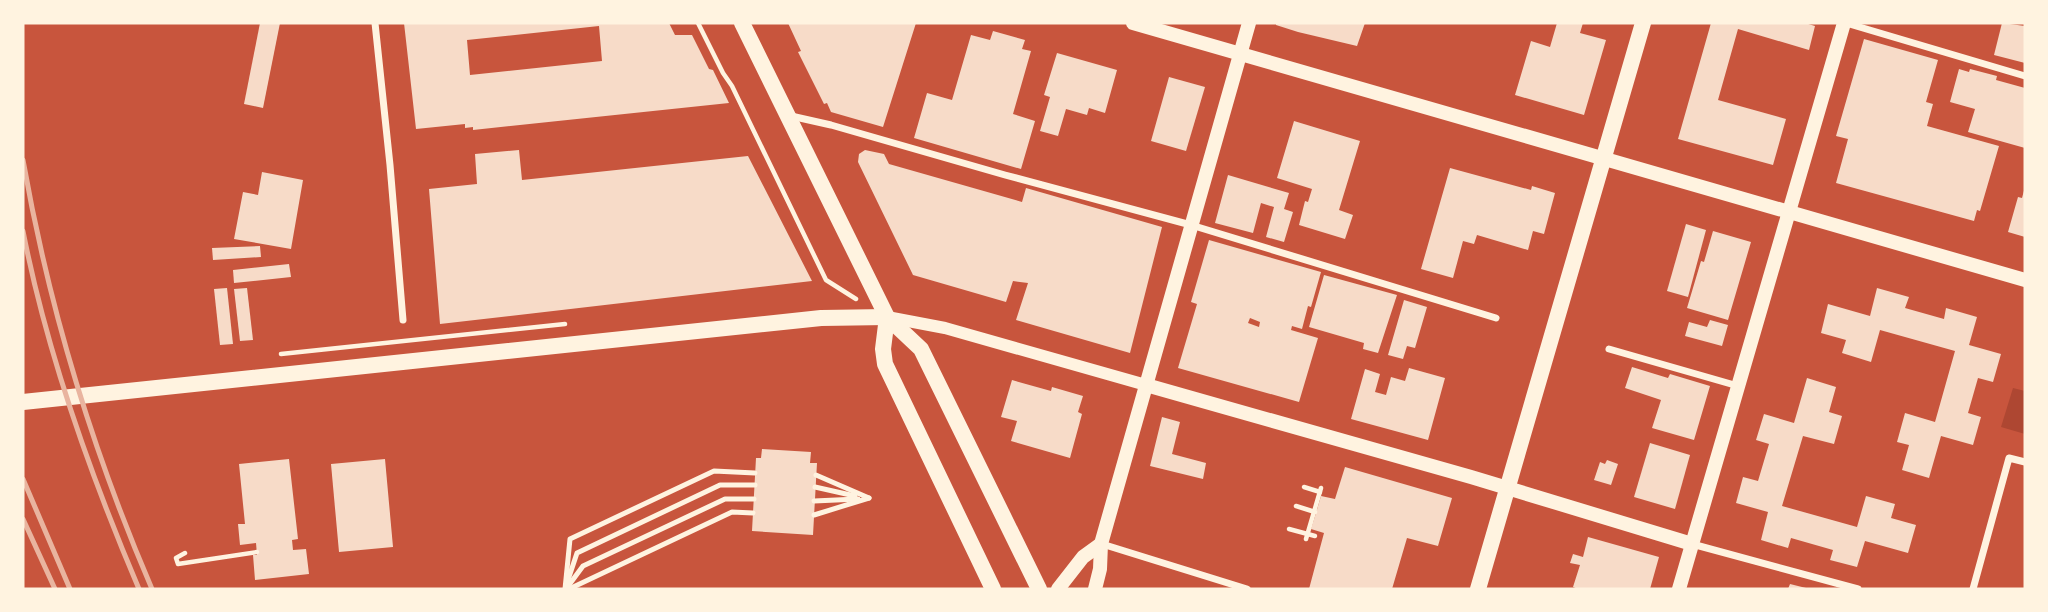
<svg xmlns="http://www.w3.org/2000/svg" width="2048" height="612" font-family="'IBM Plex Serif',serif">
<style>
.green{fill:#ae4732}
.building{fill:#f7dbc8;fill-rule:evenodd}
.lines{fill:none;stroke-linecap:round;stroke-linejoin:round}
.path{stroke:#fff3e0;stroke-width:4.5}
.service{stroke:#fff3e0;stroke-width:5}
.minor{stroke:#fff3e0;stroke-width:7}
.tertiary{stroke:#fff3e0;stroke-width:12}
.secondary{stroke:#fff3e0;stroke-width:14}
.primary{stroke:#fff3e0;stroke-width:16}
.rail{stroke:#e9b49f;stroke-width:5}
</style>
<rect width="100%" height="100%" fill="#c8553d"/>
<path class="green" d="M2013 388 2025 391V434L2001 427Z"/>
<g class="building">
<path d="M260 23H280L263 108 244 104Z"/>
<path d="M404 23H669L675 35H692L709 69 713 70 729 103 473 130V127L465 128V124L416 129ZM599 26 602 61 470 75 467 40Z"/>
<path d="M788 23H916L883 127 831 112 827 103 824 104 798 52 801 51Z"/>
<path d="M1276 23H1365L1357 46 1298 32 1276 25Z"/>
<path d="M1557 23H1583L1580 33 1606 40 1584 115 1515 95 1531 41 1550 47Z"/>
<path d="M1711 23H1805L1815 26 1809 50 1738 29 1718 100 1786 119 1773 165 1678 139Z"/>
<path d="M2002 23 2025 26V63L1994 55Z"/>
<path d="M993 31 1025 40 1022 49 1031 51 1013 114 1035 121 1021 169 914 138 927 93 952 100 971 35 990 40Z"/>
<path d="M1864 39 1938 60 1926 102 1933 104 1927 126 1999 146 1980 211 1977 210 1974 221 1836 183 1848 139 1836 136Z"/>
<path d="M1057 53 1117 70 1105 113 1089 108 1087 115 1066 109 1058 136 1040 131 1050 97 1044 95Z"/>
<path d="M1959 69 1969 72 1970 69 1997 76 1996 80 2025 88V148L1968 132 1975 109 1950 102Z"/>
<path d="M1169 77 1205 87 1186 151 1151 141Z"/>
<path d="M1294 121 1360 141 1339 210 1353 215 1345 239 1299 225 1305 201 1308 202 1312 189 1277 178Z"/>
<path d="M519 150 522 180 748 156 812 281 440 324 429 189 477 184 475 154Z"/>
<path d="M865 150 884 154 889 164 1022 202 1026 188 1162 227 1130 353 1016 320 1028 283 1013 281 1006 302 913 275 858 162 859 154Z"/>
<path d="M1450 168 1531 190 1532 186 1555 193 1544 234 1533 231 1528 250 1477 235 1474 244 1463 241 1453 278 1421 269Z"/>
<path d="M262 172 303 180 291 249 234 239 243 192 258 195Z"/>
<path d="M1228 175 1289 193 1284 209 1293 212 1284 242 1266 237 1274 207 1261 203 1253 233 1215 223Z"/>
<path d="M2025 187V237L2008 232 2018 197 2022 198Z"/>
<path d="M1686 224 1706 230 1688 297 1667 291Z"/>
<path d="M1713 231 1751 242 1728 320 1687 308 1701 261 1704 262Z"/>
<path d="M1209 240 1321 272 1311 307 1308 306 1302 329 1292 326 1291 330 1318 338 1299 402 1178 368 1197 304 1191 302ZM1250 318 1260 322 1259 327 1248 323Z"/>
<path d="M260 246 261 257 213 260 212 248Z"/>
<path d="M289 264 291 277 234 283 233 270Z"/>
<path d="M1324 275 1397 295 1378 353 1363 349 1364 343 1309 327Z"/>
<path d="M227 288 233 344 220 345 214 289Z"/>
<path d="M247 288 253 340 240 341 234 289Z"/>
<path d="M1877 288 1909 297 1905 308 1944 319 1946 308 1977 317 1969 345 2001 354 1993 382 1978 378 1968 413 1981 417 1973 445 1941 436 1929 478 1902 470 1909 445 1897 442 1905 413 1935 422 1955 351 1880 330 1871 362 1842 353 1846 340 1821 333 1828 304 1870 316Z"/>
<path d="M1404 300 1427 307 1415 348 1407 346 1403 359 1388 355Z"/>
<path d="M1710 320 1728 325 1722 346 1685 336 1689 322 1707 327Z"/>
<path d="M1632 367 1668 378 1670 374 1710 386 1694 440 1652 428 1661 400 1625 388Z"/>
<path d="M1409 368 1445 378 1428 440 1351 419 1365 369 1380 374 1375 392 1386 395 1391 377 1405 381Z"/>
<path d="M1807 378 1836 387 1829 412 1842 416 1834 444 1803 436 1782 506 1857 527 1866 496 1895 504 1891 518 1916 525 1908 553 1865 541 1857 567 1830 560 1833 550 1791 538 1788 548 1761 540 1768 512 1736 503 1743 477 1758 481 1769 444 1756 440 1764 414 1794 423Z"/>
<path d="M1012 380 1051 391 1052 387 1083 396 1078 412 1082 414 1070 458 1011 441 1017 421 1001 417Z"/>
<path d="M1162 417 1180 422 1172 454 1206 463 1203 479 1150 466Z"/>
<path d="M1650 443 1690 455 1675 509 1634 497Z"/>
<path d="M762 449 811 452 810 463H817L813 535 752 531 756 458H761Z"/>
<path d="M289 459 298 539 292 540 293 550 306 549 309 574 255 580 253 555H257L256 543 240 545 238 524H245L239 464Z"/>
<path d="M385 459 393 547 339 552 331 464Z"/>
<path d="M1607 460 1618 464 1611 485 1594 480 1600 462 1605 464Z"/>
<path d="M1345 467 1452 498 1438 546 1407 538 1392 589H1309L1324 533 1311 529 1316 513 1321 496 1335 499Z"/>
<path d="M1588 537 1659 557 1650 589H1578L1573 587 1580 565 1570 563 1573 554 1583 557Z"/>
<path d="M1790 584 1806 588V589H1788Z"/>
</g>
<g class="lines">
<g class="path">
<path d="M698 23 723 73 732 86 826 280 856 299"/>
<path d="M281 354 565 324"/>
<path d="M1304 487 1320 492"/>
<path d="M1296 506 1315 512"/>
<path d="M1289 529 1315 536"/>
<path d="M1306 539 1321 488"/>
<path d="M185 553 176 558 178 564 257 552"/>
</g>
<g class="service">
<path d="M816 475 869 498"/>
<path d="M815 487 855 496"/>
<path d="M814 501 858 499"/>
<path d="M814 515 869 498"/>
<path d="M568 580 577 553 720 485H755"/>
<path d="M565 589 570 539 714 471 755 473"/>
<path d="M566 589 583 566 725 499H754"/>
<path d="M569 589 732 512 753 513"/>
</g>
<g class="minor">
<path d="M375 23 390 165 403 320"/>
<path d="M1846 23 2025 76"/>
<path d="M791 116 831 125 1005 175 1191 225 1496 318"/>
<path d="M1609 349 1738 386"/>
<path d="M1102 544 1247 589"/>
<path d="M1692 544 1858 589"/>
<path d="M1973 589 2009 458 2025 462"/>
</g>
<path class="tertiary" d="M887 317 945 328 1146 385"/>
<g class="secondary">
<path d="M1133 23 2025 280"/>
<path d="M1146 385 1471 477 1692 544"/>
<path d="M1058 589 1083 557 1101 544"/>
<path d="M1095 589 1100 569 1101 544 1249 23"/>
<path d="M1679 589 1844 23"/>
</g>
<g class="primary">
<path d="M742 23 887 317 921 349 1039 589"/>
<path d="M887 317 883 349 885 364 993 589"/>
<path d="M23 402 821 318 887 317"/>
<path d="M1478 589 1643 23"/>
</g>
<g class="rail">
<path d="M23 160C49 308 93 452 152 589"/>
<path d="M23 231C47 354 90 474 139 589"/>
<path d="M23 479 70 589"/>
<path d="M23 519 55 589"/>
</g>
</g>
<rect width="2048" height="612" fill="none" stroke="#fff3e0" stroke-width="49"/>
</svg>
